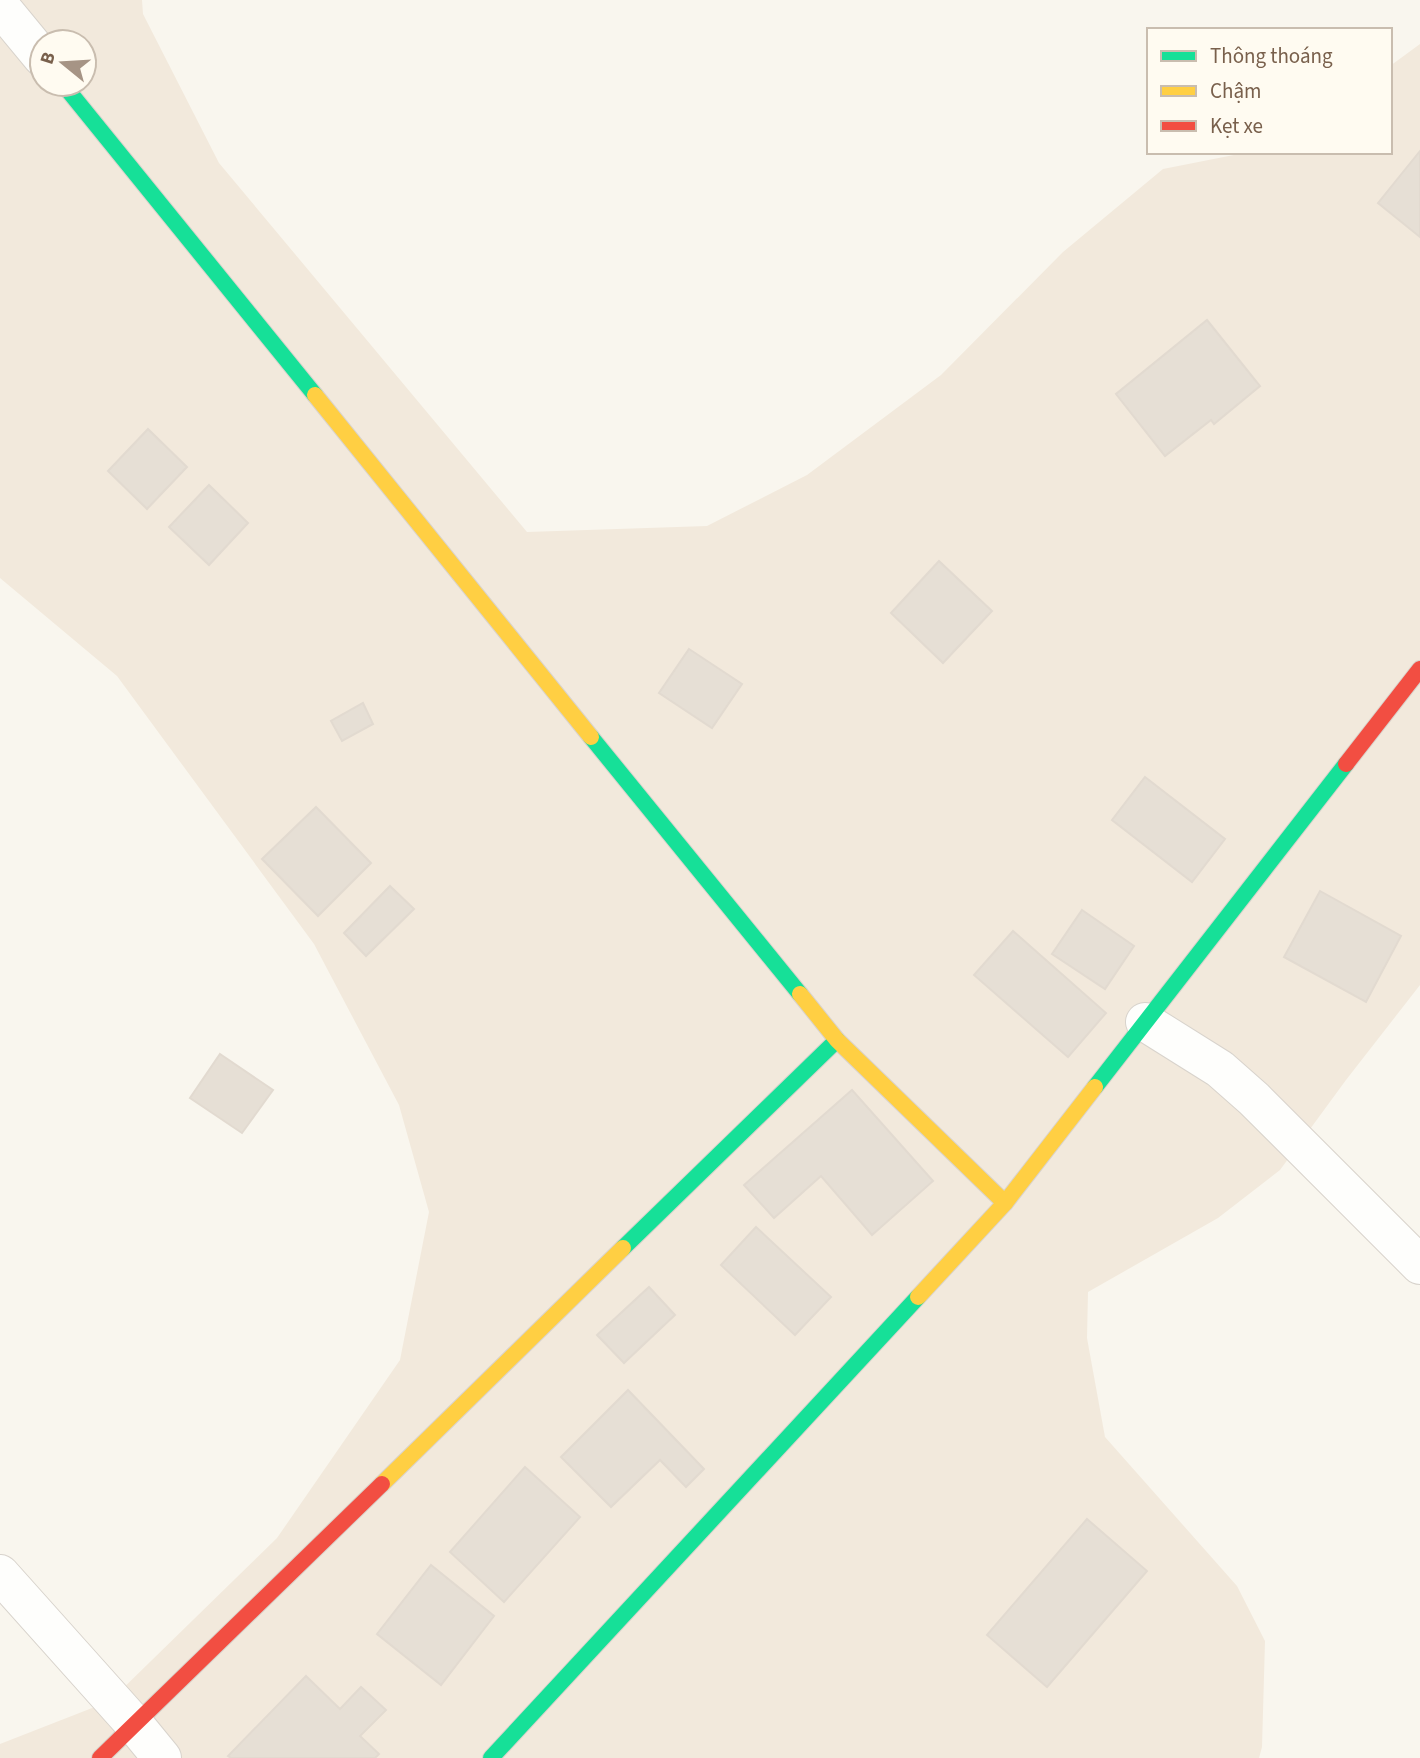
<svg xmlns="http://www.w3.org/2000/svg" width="1420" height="1758" font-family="'Source Sans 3',sans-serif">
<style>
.residential{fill:#f2e9dc;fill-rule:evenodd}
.building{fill:#e6dfd5;stroke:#e2dad0;stroke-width:2}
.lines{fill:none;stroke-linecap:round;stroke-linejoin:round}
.street-casing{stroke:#d8d3cc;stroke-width:40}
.fast-casing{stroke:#d9d3cc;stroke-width:18}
.slow-casing{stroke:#d9d3cc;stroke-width:18}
.jam-casing{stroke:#d9d3cc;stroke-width:18}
.street{stroke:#fefefc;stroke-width:38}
.fast{stroke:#16e098;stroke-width:16}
.slow{stroke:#ffcf43;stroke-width:16}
.jam{stroke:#f24e42;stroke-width:16}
</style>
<rect width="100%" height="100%" fill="#f9f6ee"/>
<path class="residential" d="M0 0H142L143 14 219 163 527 532 707 526 807 475 941 375 1063 252 1163 169 1249 152H1390V66L1420 44V985L1346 1080 1280 1170 1218 1218 1088 1292 1087 1338 1105 1437 1237 1586 1265 1641 1262 1747 1259 1758H0V1744L110 1701 277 1538 400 1360 429 1212 399 1105 314 944 117 676 0 578ZM42 42H84V84H42Z"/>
<g class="building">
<path d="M1420 151V237L1378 203Z"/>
<path d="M1207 320 1260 386 1214 424 1211 420 1165 456 1116 394Z"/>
<path d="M148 429 187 467 147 509 108 471Z"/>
<path d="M209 485 248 523 209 565 169 527Z"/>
<path d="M939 561 992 611 943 663 891 613Z"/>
<path d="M689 649 742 684 712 728 659 693Z"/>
<path d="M363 703 373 724 342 741 331 721Z"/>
<path d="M1145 777 1225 839 1192 882 1112 820Z"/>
<path d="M316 807 371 863 318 916 262 859Z"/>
<path d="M390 886 414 909 366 956 344 933Z"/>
<path d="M1320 891 1401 936 1366 1002 1284 957Z"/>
<path d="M1082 910 1134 946 1105 989 1052 954Z"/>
<path d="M1013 931 1106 1013 1068 1057 974 975Z"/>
<path d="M220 1054 273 1090 242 1133 190 1098Z"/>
<path d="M852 1090 933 1181 872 1235 821 1176 774 1218 744 1185Z"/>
<path d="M756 1227 831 1297 795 1335 721 1265Z"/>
<path d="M649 1287 675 1315 624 1363 597 1335Z"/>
<path d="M628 1390 704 1469 686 1487 660 1460 611 1507 561 1457Z"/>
<path d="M525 1467 580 1517 504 1602 450 1552Z"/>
<path d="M1087 1519 1147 1571 1047 1687 987 1635Z"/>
<path d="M431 1565 494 1616 441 1685 377 1634Z"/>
<path d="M306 1676 340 1709 361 1687 386 1710 360 1736 379 1754 375 1758H231L228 1756Z"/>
</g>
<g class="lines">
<g class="street-casing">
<g id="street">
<path d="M0 6 42 57"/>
<path d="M1145 1022 1220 1069 1254 1099 1420 1265"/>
<path d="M0 1574 135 1725 162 1758"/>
</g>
</g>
<g class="fast-casing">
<g id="fast">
<path d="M63 84 315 395"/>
<path d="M591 737 800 994"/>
<path d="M1095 1087 1346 764"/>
<path d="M623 1248 837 1040"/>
<path d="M491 1758 918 1297"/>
</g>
</g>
<g class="slow-casing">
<g id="slow">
<path d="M315 395 591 737"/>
<path d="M800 994 837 1040 1005 1203"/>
<path d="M918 1297 1005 1203 1095 1087"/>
<path d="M382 1484 623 1248"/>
</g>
</g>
<g class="jam-casing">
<g id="jam">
<path d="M1346 764 1420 669"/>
<path d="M100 1758 382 1484"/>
</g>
</g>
<use href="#street" class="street"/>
<use href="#fast" class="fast"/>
<use href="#slow" class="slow"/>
<use href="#jam" class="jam"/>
</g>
<rect x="1147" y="28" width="245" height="126" fill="#fffbf1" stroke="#c9bdaf" stroke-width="2"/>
<rect x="1161" y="51" width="35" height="10" fill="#16e098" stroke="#c9bdaf" stroke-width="2"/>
<text x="1210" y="63" font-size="21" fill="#79604c">Thông thoáng</text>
<rect x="1161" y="86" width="35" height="10" fill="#ffcf43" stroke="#c9bdaf" stroke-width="2"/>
<text x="1210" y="98" font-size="21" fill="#79604c">Chậm</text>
<rect x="1161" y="121" width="35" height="10" fill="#f24e42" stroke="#c9bdaf" stroke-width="2"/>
<text x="1210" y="133" font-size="21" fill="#79604c">Kẹt xe</text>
<g transform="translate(63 63) rotate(288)"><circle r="33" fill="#fffbf1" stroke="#c9bdaf" stroke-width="2"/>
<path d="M0-5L12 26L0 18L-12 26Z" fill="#a69485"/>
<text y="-10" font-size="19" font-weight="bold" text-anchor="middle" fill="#79604c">B</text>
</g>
</svg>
